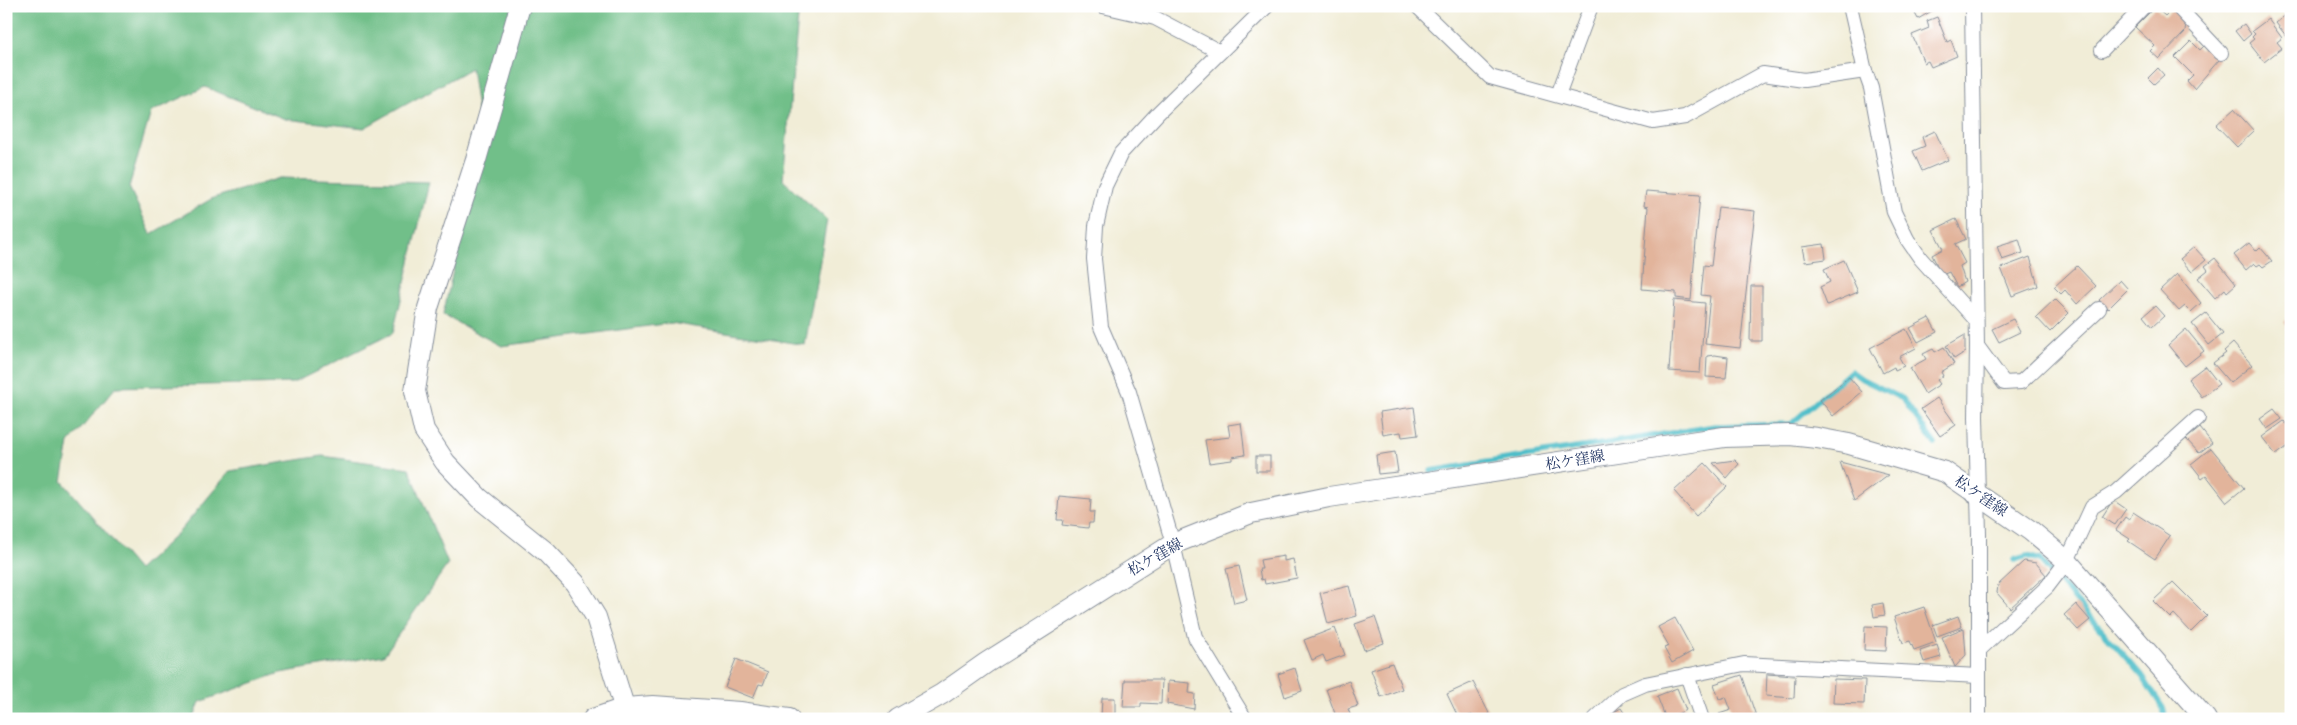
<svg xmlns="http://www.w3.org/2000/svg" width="2297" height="725" font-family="'Libre Caslon Text','Noto Serif JP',serif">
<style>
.forest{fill:#71bf89;stroke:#467774}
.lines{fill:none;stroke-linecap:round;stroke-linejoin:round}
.stream{stroke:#50bec9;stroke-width:5.5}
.building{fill:#e2b49b}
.street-casing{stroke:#868e9a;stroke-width:16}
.secondary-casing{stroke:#868e9a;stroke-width:22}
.street{stroke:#fff;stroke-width:14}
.secondary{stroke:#fff;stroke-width:20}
.labels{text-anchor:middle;stroke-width:4.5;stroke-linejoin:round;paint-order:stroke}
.street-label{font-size:15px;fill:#1b2f5e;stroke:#fff}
</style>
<rect width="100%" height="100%" fill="#fff"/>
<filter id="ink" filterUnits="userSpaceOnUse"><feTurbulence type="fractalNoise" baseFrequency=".02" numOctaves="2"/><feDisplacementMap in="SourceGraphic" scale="10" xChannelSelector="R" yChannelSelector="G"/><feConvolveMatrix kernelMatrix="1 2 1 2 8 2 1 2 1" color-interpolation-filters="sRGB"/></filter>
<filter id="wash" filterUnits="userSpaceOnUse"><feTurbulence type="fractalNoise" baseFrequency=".0096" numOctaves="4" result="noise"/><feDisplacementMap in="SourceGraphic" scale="20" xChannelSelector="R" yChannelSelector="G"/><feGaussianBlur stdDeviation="1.12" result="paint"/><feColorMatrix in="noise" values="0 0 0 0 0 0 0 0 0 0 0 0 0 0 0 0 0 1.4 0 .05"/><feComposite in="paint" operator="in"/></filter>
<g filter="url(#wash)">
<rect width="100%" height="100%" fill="#f1edd7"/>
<path class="forest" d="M6 6H799L783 180 827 220 805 345 671 323 501 346 443 315 482 143 471 68 364 128 285 119 205 87 151 112 129 187 151 234 213 198 280 178 429 182 393 333 293 383 116 387 69 443 62 481 138 570 180 531 230 471 322 456 409 468 448 564 384 655 280 673 200 702 193 719H6Z"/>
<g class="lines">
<g class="stream">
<path d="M1431 471 1715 426 1791 424 1851 371 1862 379 1903 399 1935 444"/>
<path d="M2014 560 2027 556 2040 560 2142 676 2163 708 2166 719"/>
</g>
</g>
<g id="blocks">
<g class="building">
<path d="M1911 6H1940L1918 19Z"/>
<path d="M2155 7 2165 16 2172 9 2186 23 2185 32 2159 59 2150 51 2155 46 2135 27Z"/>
<path d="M2287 14 2291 19V42L2276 23Z"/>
<path d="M1937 17 1947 42 1951 40 1957 56 1931 67 1928 61 1924 63 1912 35 1929 28 1927 21Z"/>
<path d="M2268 19 2282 38 2277 42 2282 48 2264 62 2249 43 2254 39 2252 37 2255 34 2252 31Z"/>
<path d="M2244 24 2251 34 2243 41 2235 31Z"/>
<path d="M2191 41 2200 50 2205 45 2219 60 2194 89 2187 81 2193 75 2175 57Z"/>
<path d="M2158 68 2164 75 2154 84 2148 78Z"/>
<path d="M2234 109 2254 131 2237 147 2216 125Z"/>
<path d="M1935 131 1948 160 1922 171 1913 151 1925 146 1922 137Z"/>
<path d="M1646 191 1700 195 1691 300 1676 298V292L1642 289 1648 207 1644 206Z"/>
<path d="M1718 207 1755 211 1740 348 1705 344 1710 296 1701 295 1704 265 1711 266Z"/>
<path d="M1956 219 1966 239 1955 244 1965 263 1960 266 1965 282 1957 287 1949 272 1942 275 1932 255 1943 249 1933 230Z"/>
<path d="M2019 239 2023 253 2002 260 1997 246Z"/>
<path d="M2249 243 2256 251 2260 247 2272 261 2263 267 2260 264 2257 266 2254 263 2246 270 2234 255Z"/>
<path d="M1824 244 1826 259 1805 262 1802 247Z"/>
<path d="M2194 247 2206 260 2192 272 2180 259Z"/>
<path d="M2030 257 2038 286 2012 296 2001 268Z"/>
<path d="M2215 258 2236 284 2227 292 2225 289 2215 298 2198 278 2208 270 2205 266Z"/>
<path d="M1844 260 1858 292 1827 305 1820 287 1830 282 1824 269Z"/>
<path d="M2077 266 2096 286 2077 304 2065 290 2061 294 2054 287Z"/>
<path d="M2177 274 2201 303 2191 312 2185 306 2179 311 2160 290Z"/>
<path d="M2120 280 2128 289 2108 309 2099 300Z"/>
<path d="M1751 286H1762V341H1750Z"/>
<path d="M2055 299 2069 313 2050 332 2036 317Z"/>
<path d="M1674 300 1705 303 1700 373 1669 371Z"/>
<path d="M2155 306 2164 316 2152 327 2143 316Z"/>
<path d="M2206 313 2223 334 2209 345 2192 324Z"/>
<path d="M2291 317V331L2284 322Z"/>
<path d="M1929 318 1937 332 1918 342 1910 328Z"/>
<path d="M2013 319 2020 332 1999 342 1992 329Z"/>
<path d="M1906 329 1916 348 1899 357 1904 366 1895 370 1894 367 1883 373 1870 348Z"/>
<path d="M2186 329 2204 351 2185 366 2168 345Z"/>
<path d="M1965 335V352L1954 359 1946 346Z"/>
<path d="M2233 343 2252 365 2230 383 2213 363 2226 353 2224 351Z"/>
<path d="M1944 347 1954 364 1941 372 1943 376 1937 380 1940 384 1925 394 1910 368 1926 359 1923 354 1933 349 1935 352Z"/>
<path d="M1715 355 1728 357 1726 378 1706 377 1707 356Z"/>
<path d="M2205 366 2219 384 2202 397 2188 379Z"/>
<path d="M1849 377 1862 392 1833 416 1820 400Z"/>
<path d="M1937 398 1956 425 1940 436 1921 409Z"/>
<path d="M1414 407 1418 435 1402 437 1401 432 1383 435 1380 412Z"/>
<path d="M2274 409 2282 419 2267 429 2260 419Z"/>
<path d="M2284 421 2291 430V444L2276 455 2262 437Z"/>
<path d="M1241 423 1245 455 1232 457V460L1209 463 1205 440 1230 437 1228 425Z"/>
<path d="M2200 428 2212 443 2199 453 2186 439Z"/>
<path d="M2211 448 2244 488 2227 502 2206 475 2202 478 2191 464Z"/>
<path d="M1395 452 1398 472 1378 474 1376 455Z"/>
<rect x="1256" y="456" width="14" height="15"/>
<path d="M1735 460 1739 464 1727 478 1713 463Z"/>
<path d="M1840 462 1889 475 1854 501Z"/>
<path d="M1705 463 1727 487 1696 516 1674 491Z"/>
<path d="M1059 496 1091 499 1090 512H1094L1093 523H1089L1088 528 1062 525 1063 520H1057Z"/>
<path d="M2113 500 2126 509 2115 525 2102 517Z"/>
<path d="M2133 512 2170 536 2155 559 2128 541 2130 539 2116 530 2125 517 2129 520Z"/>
<path d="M1284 556V561L1293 559 1297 578 1265 584 1264 579 1261 580 1259 569H1262L1260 560Z"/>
<path d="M2024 561 2036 563 2046 575 2010 608 1997 593 1998 585Z"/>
<path d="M1239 566 1247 600 1234 603 1226 569Z"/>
<path d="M2173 582 2207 616 2191 632 2174 614 2170 618 2153 601Z"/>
<path d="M1349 586 1357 616 1328 624 1320 593Z"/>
<path d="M1883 603 1885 615 1874 617 1872 605Z"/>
<path d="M2076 604 2090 620 2078 630 2064 615Z"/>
<path d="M1924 607 1936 642 1914 650 1910 641 1903 643 1894 617Z"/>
<path d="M1958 616 1962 627 1937 636 1933 625Z"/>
<path d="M1375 617 1384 643 1364 650 1355 624Z"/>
<path d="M1675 618 1693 651 1672 663 1664 648 1669 646 1658 627Z"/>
<path d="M1865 626 1887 627 1886 651 1864 650Z"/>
<path d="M1335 628 1345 655 1326 662 1323 655 1312 660 1304 640Z"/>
<path d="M1964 628 1966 655 1955 667 1942 637Z"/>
<path d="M1937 645 1941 657 1924 662 1920 651Z"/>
<path d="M736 659 768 672 763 685 759 684 753 698 725 687Z"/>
<path d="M1392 663 1402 689 1381 697 1371 670Z"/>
<path d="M1295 668 1302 691 1285 697 1278 674Z"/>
<path d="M1767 674 1795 676 1794 698 1766 696Z"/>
<path d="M1742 675 1757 719H1720L1719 714 1731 710 1726 697 1719 699 1714 684Z"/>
<path d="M1834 679 1865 680 1864 704 1833 703Z"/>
<path d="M1125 680H1162L1161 704 1141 703V707H1123Z"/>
<path d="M1168 681 1190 683 1189 693 1195 694 1194 709 1167 704Z"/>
<path d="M1349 681 1358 706 1348 709 1351 717 1337 719 1326 689Z"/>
<path d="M1473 682 1492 719H1474L1472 715 1459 719 1447 694Z"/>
<path d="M1677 688 1686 710 1666 719 1657 696Z"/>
<path d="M1102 698H1115V717H1101Z"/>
<path d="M1621 708 1628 719H1611L1609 715Z"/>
</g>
</g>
</g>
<g filter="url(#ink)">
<use href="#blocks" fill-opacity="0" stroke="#868e9a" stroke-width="1"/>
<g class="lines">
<g class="street-casing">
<g id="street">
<path d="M1103 6 1155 18 1220 52"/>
<path d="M1417 6 1490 77 1653 122 1685 117 1763 74 1804 80 1865 71"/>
<path d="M1850 6 1865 71 1871 88 1894 212 1907 239 1921 259 1975 319"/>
<path d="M1972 6 1977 346 1976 417 1979 534V719"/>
<path d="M2177 6 2221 53"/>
<path d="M2102 50 2144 6"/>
<path d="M1558 95 1591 6"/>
<path d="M1977 346 2004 383 2021 382 2099 309"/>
<path d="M1979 650 2047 587 2067 561 2092 507 2116 492 2198 418"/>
<path d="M1687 675 1702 719"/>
<path d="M1245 719 1195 637 1173 544 1129 392 1101 327 1094 259 1096 226 1105 186 1121 153 1158 113 1267 6"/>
<path d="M1595 719 1622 694 1645 684 1744 664 1979 676"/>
</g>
</g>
<g class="secondary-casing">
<g id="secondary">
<path d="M520 6 476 160 428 308 415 391 424 430 445 462 479 498 546 552 575 583 596 617 628 719"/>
<path d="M593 719 625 708 653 706 740 712 789 719"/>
<path d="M898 719 942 694 986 663 1173 544 1251 513 1329 497 1697 441 1724 437 1790 435 1817 438 1849 444 1945 472 2031 531 2067 561 2206 719"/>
</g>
</g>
<use href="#street" class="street"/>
<use href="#secondary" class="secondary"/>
</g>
</g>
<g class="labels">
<g class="street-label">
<text transform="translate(1575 460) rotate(-9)" y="5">松ケ窪線</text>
<text transform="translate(1981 496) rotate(34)" y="5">松ケ窪線</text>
<text transform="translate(1155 557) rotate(-30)" y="5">松ケ窪線</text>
</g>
</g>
<rect width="2297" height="725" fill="none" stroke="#fff" stroke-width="25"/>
</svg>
